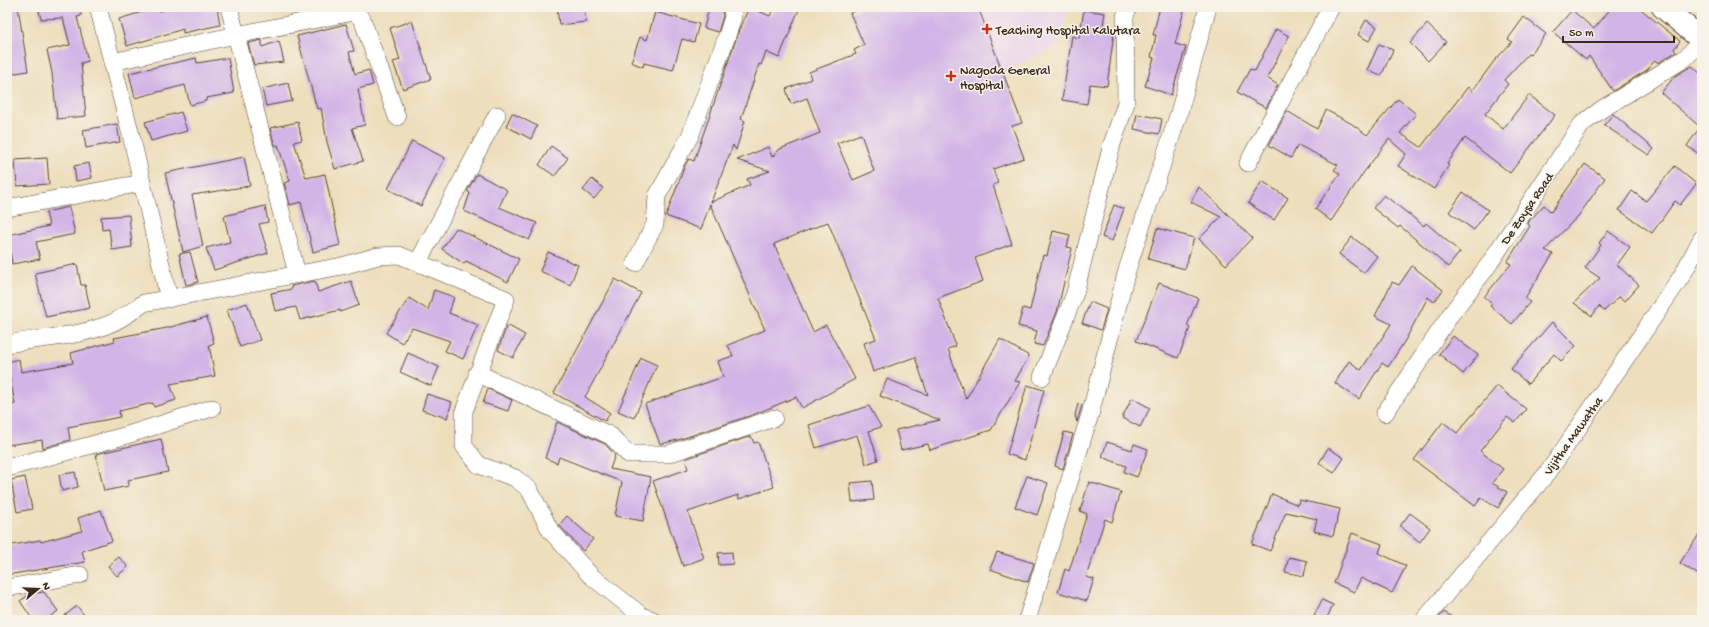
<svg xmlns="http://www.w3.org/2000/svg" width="1709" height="627" font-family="'Gochi Hand',sans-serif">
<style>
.built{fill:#ebd1ec}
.building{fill:#d2b4e7;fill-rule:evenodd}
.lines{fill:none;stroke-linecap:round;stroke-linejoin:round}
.minor-casing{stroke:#564536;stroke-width:18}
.major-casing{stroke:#564536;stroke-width:24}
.minor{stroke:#fff;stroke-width:17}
.major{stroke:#fff;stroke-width:22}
.poi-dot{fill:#c8321e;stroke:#f7f3e8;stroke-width:1.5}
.labels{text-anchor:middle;stroke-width:3;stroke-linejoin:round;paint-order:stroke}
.poi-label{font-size:13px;fill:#3b2a1e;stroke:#f7f3e8;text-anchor:start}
.street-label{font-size:13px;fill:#3b2a1e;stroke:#f7f3e8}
</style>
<rect width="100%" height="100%" fill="#f7f3e8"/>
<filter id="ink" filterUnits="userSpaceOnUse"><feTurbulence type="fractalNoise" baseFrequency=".025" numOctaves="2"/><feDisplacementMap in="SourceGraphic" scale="8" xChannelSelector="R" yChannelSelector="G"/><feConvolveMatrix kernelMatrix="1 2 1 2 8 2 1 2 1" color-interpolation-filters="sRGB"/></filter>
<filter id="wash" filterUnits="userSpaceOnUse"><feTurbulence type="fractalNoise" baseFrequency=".012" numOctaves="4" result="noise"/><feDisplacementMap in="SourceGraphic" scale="16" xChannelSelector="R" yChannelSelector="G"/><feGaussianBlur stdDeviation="0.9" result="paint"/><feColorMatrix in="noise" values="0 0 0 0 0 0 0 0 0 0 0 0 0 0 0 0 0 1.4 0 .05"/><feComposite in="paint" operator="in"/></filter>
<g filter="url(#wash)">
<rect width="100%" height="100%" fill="#eddebc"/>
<path class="built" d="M883 7H1068L1059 46 922 105Z"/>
<g id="blocks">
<g class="building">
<path d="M7 7H18L28 71 10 74 7 56Z"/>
<path d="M38 7H81V16L77 17 88 61 81 63 86 116 57 119 52 73 47 50 70 45 63 18 41 19Z"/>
<path d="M158 7 159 11 180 7H217L220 25 183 33V29L127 46 119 19Z"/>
<path d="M557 7H584L586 22 559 25Z"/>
<path d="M749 7 770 16 774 7H800L779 58 766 52 761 65 759 64 741 119 745 121 736 150 733 145 711 202 750 185 747 179 770 171 737 160 768 147 772 157 780 149 820 133 807 98 791 104 786 89 811 79 809 72 856 54 854 50 864 45 850 13 864 7H978L1022 123 1012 126 1024 158 993 169 998 183 993 185 1012 244 975 258 983 281 938 298 956 346 948 349 966 399 1000 339 1029 356 1015 381 1020 382 991 430 930 450 928 444 901 450 896 430 940 420 880 396 887 379 928 395 915 357 873 372 864 343 876 339 828 222 774 244 813 332 826 325 855 379 802 408 796 397 755 414 678 440 660 444 645 404 723 377 718 361 733 356 728 345 765 330 710 204 701 229 666 216 685 165 689 159 694 161 739 30ZM861 134 874 171 853 180 837 143Z"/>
<path d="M1160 7H1185L1175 44 1186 47 1171 95 1145 86 1154 58 1151 57 1156 35H1153Z"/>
<path d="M1612 7H1638L1680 41 1674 49 1676 52 1658 63 1655 60 1647 70 1613 91 1589 56 1586 60 1553 32 1572 10 1594 29Z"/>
<path d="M709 8 722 11 723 16 718 32 704 28Z"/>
<path d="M1084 10 1105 13 1102 31 1114 33 1107 86 1090 84 1087 104 1062 100 1072 36 1079 38Z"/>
<path d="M655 12 699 24 694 42 682 39 673 70 644 63 643 67 631 62 640 37 647 40Z"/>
<path d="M1524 17 1546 34 1530 55 1528 54 1504 80 1508 84 1485 114 1503 129 1529 95 1555 115 1510 173 1465 138 1447 164 1449 165 1434 189 1398 166 1406 154 1389 139 1364 172 1331 221 1315 209 1340 174 1334 170 1338 165 1298 145 1291 158 1269 145 1287 111 1317 129 1326 110 1352 124 1367 135 1398 99 1416 114 1400 133 1421 147 1468 87 1472 91 1495 60 1512 42 1508 39Z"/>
<path d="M1366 20 1377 27 1369 41 1358 35Z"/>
<path d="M412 21 431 79 403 89 393 62 400 60 390 28Z"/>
<path d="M346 24 354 51 349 52 355 74 369 70 373 85 358 89 365 125 352 128 363 161 335 169 327 142 321 108 317 109 297 36Z"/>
<path d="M1427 24 1446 42 1428 61 1410 43Z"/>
<path d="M1276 29 1289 36 1267 78 1278 85 1266 108 1237 92 1250 69 1255 71Z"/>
<path d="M262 40V47L279 41 284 62 254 65 248 43Z"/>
<path d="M1379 44 1393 50 1381 76 1367 70Z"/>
<path d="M196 58 197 63 228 58 234 93 206 98V101L190 105 185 85 135 98 129 73Z"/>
<path d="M1692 66 1702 75V156L1687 146 1700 127 1661 93 1675 76Z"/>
<path d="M288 83 292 101 266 106 262 89Z"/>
<path d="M181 112 187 131 151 141 145 122Z"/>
<path d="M512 113 537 126 531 139 506 126Z"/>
<path d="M1137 114 1162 119 1159 134 1134 129Z"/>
<path d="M1613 114 1654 149 1649 155 1604 125Z"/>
<path d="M298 122 302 140 294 142 306 178 325 174 340 245 313 252 301 202 290 205 284 183 290 181 278 145 275 146 270 128Z"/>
<path d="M117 124 120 142 86 148 83 130Z"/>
<path d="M412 141 445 158 421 206 388 189Z"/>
<path d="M551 146 568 158 555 176 539 165Z"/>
<path d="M244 157 250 186 192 195 203 246 183 252 165 173Z"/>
<path d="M47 158 49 184 17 186 15 160Z"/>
<path d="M89 163 92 178 76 181 74 166Z"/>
<path d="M1585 164 1605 178 1579 215 1545 250 1553 254 1525 298 1530 302 1512 324 1490 306 1492 304 1484 297 1511 264 1507 262 1530 226 1528 224 1529 221 1544 205 1551 212Z"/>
<path d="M1675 166 1696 184 1680 205 1675 201 1652 233 1619 210 1632 191 1646 201Z"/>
<path d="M477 174 507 190 499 207 537 223 529 240 464 211 470 193 467 191Z"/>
<path d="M592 179 603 188 594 199 583 190Z"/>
<path d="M1262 181 1288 198 1274 220 1248 203Z"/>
<path d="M1199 187 1252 238 1226 265 1199 239 1221 217 1191 202Z"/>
<path d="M1463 192 1488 210 1474 230 1449 212Z"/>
<path d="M1384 195 1424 226 1426 223 1460 252 1448 267 1400 226 1398 228 1373 208Z"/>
<path d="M1114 205 1124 209 1112 241 1102 237Z"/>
<path d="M265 206 268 222 259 224 268 253 214 270 206 248 230 242 224 216Z"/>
<path d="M69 207 75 234 36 242 40 259 12 264 8 235 49 226 46 212Z"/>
<path d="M129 215 132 247 112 250 109 229 102 230 101 217Z"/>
<path d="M456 228 519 259 508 282 466 261 464 264 442 249Z"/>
<path d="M1157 228 1194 238 1185 269 1148 259Z"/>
<path d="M1053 231 1070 235 1067 247 1072 248 1057 312 1043 346 1034 344 1037 331 1018 326 1023 308 1030 310 1043 255 1047 256Z"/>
<path d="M1608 231 1630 247 1617 265 1639 285 1625 301 1619 297 1604 311 1599 306 1592 316 1574 303 1600 278 1585 268 1601 245 1599 243Z"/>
<path d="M1352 237 1377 256 1364 273 1339 254Z"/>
<path d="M190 252 198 282 186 285 179 254Z"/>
<path d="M548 252 578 265 570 285 540 271Z"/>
<path d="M77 264 81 285H85L90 308 46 317 35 273Z"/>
<path d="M1412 266 1443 290 1434 302 1428 297 1406 339 1388 367 1382 363 1359 399 1335 383 1349 361 1361 370 1391 324 1375 316 1392 282 1399 285Z"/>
<path d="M615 279 641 293 585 397 610 413 605 421 554 393Z"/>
<path d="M315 281 318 292 351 281 359 305 340 312V310L300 320 296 307 275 311 271 293 292 289 291 286Z"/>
<path d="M1159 283 1198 298 1187 326 1190 328 1178 358 1136 341Z"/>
<path d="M434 290 454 297 449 313 478 325 463 359 445 351 450 341 412 328 402 343 386 333 409 298 428 310Z"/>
<path d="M1090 302 1107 309 1101 330 1082 323Z"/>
<path d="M247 303 260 340 240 347 227 310Z"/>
<path d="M207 317 214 343 209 345 215 376 170 384 176 400 154 407 153 403 119 411 120 417 68 427 70 440 43 448 42 440 7 445V405L15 404 7 362 19 359 21 372 73 363 71 353 115 341 114 338 167 328Z"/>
<path d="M1552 322 1576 346 1561 361 1554 354 1528 384 1511 369Z"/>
<path d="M507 325 525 335 513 358 498 350Z"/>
<path d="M1453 336 1478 355 1463 374 1439 354Z"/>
<path d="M408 353 439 367 431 386 400 372Z"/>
<path d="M641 358 657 365 634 418 618 411Z"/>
<path d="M1027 385 1044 390 1025 460 1007 454Z"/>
<path d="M1497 386 1526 409 1515 423 1507 417 1480 451 1503 469 1492 483 1507 492 1498 508 1481 498 1475 506 1414 460 1443 422 1457 433Z"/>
<path d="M488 389 512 400 508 411 483 403Z"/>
<path d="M427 394 452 402 447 418 422 410Z"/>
<path d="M1132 398 1150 408 1140 427 1122 418Z"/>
<path d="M1078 404 1082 405 1077 422 1075 415Z"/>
<path d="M869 406 881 427 869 431 878 460 866 464 857 435 816 448 809 425Z"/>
<path d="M557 422 605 444 615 455 610 469 651 477 643 521 615 516 622 482 559 457 557 463 545 458Z"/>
<path d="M1064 432 1073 434 1063 469 1055 466Z"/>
<path d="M751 436 754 443 758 442 774 487 739 499 738 495 688 512 704 558 683 566 653 481 688 469 685 459Z"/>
<path d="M161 439 168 472 128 480 129 486 104 491 96 454Z"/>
<path d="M1107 442 1132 450 1134 444 1148 449 1137 477 1124 472 1126 466 1102 457Z"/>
<path d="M1328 448 1344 458 1334 473 1319 463Z"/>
<path d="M75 472 78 487 62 491 59 475Z"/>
<path d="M1027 476 1048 483 1037 515 1015 507Z"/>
<path d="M25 477 32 509 17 512 11 480Z"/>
<path d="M872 481 874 500 852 502 850 483Z"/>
<path d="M1089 482 1121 492 1112 522 1105 519 1086 577 1094 579 1087 601 1058 592 1065 569 1069 571 1087 514 1080 511Z"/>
<path d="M1272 494 1298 505 1299 500 1340 509 1333 536 1314 531 1317 519 1286 512 1270 551 1252 544Z"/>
<path d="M101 510 112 541 82 551 85 562 7 575V546L40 540 41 542 82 531 78 518Z"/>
<path d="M1410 513 1430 528 1420 542 1400 526Z"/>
<path d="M567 516 593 539 583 551 559 525Z"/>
<path d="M1702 530V577L1680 563Z"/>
<path d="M1352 533 1382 544 1379 553 1406 566 1392 593 1361 578 1354 592 1334 583Z"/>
<path d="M732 552 733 564 719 565 718 553Z"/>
<path d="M997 552 1034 563 1028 582 990 569Z"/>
<path d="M119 557 128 567 117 576 108 566Z"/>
<path d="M1289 557 1307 561 1304 576 1285 572Z"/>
<path d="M44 592 58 611 45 620H33L20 601 30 594Z"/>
<path d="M1322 600 1333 605 1326 620 1314 616Z"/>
<path d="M77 606 88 620H59Z"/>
<path d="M1444 612 1457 620H1437Z"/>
</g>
</g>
</g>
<g filter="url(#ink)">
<use href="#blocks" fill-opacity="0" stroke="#564536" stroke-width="1"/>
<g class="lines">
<g class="minor-casing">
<g id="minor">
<path d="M98 7 131 135 169 299"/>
<path d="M229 7 297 274"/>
<path d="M112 62 236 35 354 12 362 19 397 117"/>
<path d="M1248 163 1331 7"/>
<path d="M7 208 142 183"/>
<path d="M418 262 497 115"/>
<path d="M635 263 655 224 657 196 690 136 727 36 733 17 732 7"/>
<path d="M7 344C40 338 76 337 107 325 121 320 132 311 144 303L342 266 378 256 399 255 506 299 464 411V446L479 465 515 478 529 489 550 530 590 575 642 616 653 620"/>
<path d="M477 373 611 436 628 454H668L774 418"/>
<path d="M1042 377 1075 293 1112 144 1126 103 1125 17 1128 7"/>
<path d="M1385 413 1451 314 1487 267 1582 124 1602 109 1684 59 1702 41"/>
<path d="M7 468 124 436 212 408"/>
<path d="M7 588 80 575"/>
<path d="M1027 620 1091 411 1127 270 1179 113 1208 7"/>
<path d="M1424 620 1549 471 1683 274 1702 238"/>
</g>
</g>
<g class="major-casing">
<path id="major" d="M1663 7 1702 40"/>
</g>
<use href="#minor" class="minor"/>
<use href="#major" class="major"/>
</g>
</g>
<g class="poi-dot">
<path d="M985 23h4v4h4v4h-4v4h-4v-4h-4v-4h4z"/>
<path d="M949 70h4v4h4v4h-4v4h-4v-4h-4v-4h4z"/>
</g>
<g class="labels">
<g class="poi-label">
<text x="996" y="34">Teaching Hospital Kalutara</text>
<text x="960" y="74">Nagoda General<tspan x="960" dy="15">Hospital</tspan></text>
</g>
<g class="street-label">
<text transform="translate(1526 208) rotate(-56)" y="5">De Zoysa Road</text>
<text transform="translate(1572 435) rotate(-55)" y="5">Vijitha Mawatha</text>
</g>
</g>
<rect width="1709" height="627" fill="none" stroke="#f7f3e8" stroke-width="24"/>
<g transform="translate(38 589) rotate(71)" stroke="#f7f3e8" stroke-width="3" paint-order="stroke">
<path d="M0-3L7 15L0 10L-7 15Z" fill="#3b2a1e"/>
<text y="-6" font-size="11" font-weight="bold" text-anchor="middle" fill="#3b2a1e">N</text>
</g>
<path d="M1563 36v6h111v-6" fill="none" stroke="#3b2a1e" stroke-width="2"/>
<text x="1569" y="36" font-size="12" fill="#3b2a1e" stroke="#f7f3e8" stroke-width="3" paint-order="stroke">50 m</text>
</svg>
